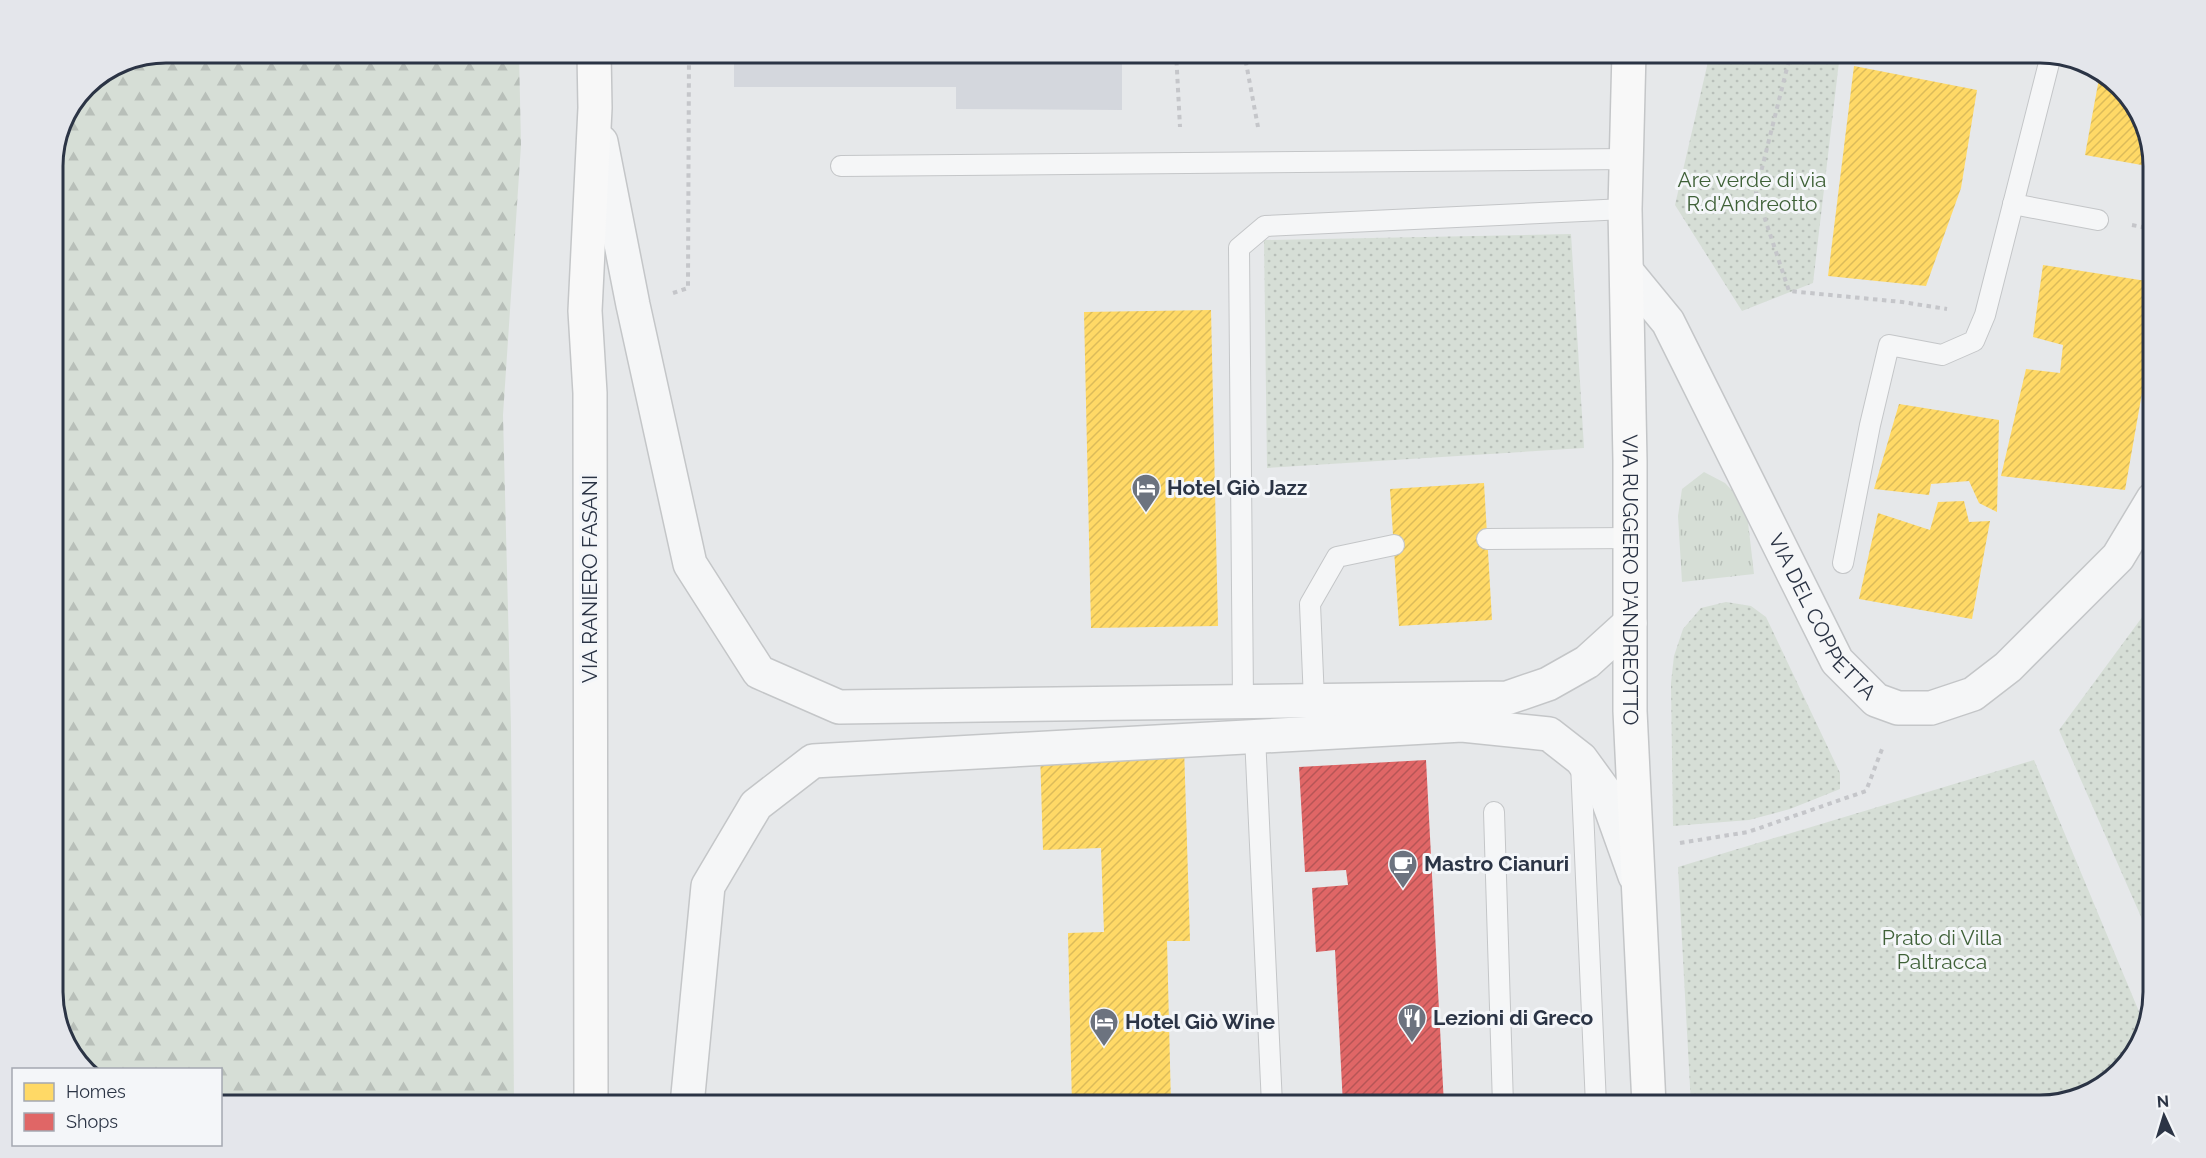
<svg xmlns="http://www.w3.org/2000/svg" width="2206" height="1158" font-family="Raleway,sans-serif">
<style>
.built{fill:#d4d7dd}
.grass{fill:url(#grass-tufts)}
.forest{fill:url(#forest-firs)}
.park{fill:url(#park-dots)}
.homes{fill:url(#homes-hatch)}
.shops{fill:url(#shops-hatch)}
.lines{fill:none;stroke-linecap:round;stroke-linejoin:round}
.service-casing{stroke:#c4c6c8;stroke-width:22}
.minor-casing{stroke:#c4c6c8;stroke-width:36}
.secondary-casing{stroke:#c4c6c8;stroke-width:36}
.path{stroke:#c5c6ca;stroke-width:4;stroke-dasharray:4.5 4.5;stroke-linecap:butt}
.service{stroke:#f5f6f7;stroke-width:20}
.minor{stroke:#f5f6f7;stroke-width:33}
.secondary{stroke:#f8f8f8;stroke-width:33}
.labels{text-anchor:middle;stroke-width:6;stroke-linejoin:round;paint-order:stroke}
.park-label{font-size:21px;fill:#3f6138;stroke:#f4f6f9}
.poi-label{font-size:21px;font-weight:bold;fill:#2b3445;stroke:#f4f6f9;text-anchor:start}
.street-label{font-size:21px;fill:#2b3445;stroke:#f4f6f9}
.rim{fill:none;stroke:#2b3445;stroke-width:3}
</style>
<defs>
<pattern id="grass-tufts" width="24" height="20" patternUnits="userSpaceOnUse" patternTransform="scale(1.5)"><rect width="24" height="20" fill="#d6ded6"/><path d="M3 7l-1-3M5 7V3M7 7l1-3M15 17l-1-3M17 17v-4M19 17l1-3" fill="none" stroke="#b8bfb9"/></pattern>
<pattern id="forest-firs" width="22" height="20" patternUnits="userSpaceOnUse" patternTransform="scale(1.5)"><rect width="22" height="20" fill="#d6ded6"/><path d="M5 1l3.5 6h-7zM16 11l3.5 6h-7z" fill="#b8bfb9"/></pattern>
<pattern id="park-dots" width="8" height="8" patternUnits="userSpaceOnUse" patternTransform="scale(1.5)"><rect width="8" height="8" fill="#d6ded6"/><path d="M2 2h.1M6 6h.1" fill="none" stroke="#b8bfb9" stroke-width="1.8" stroke-linecap="round"/></pattern>
<pattern id="homes-hatch" width="6" height="6" patternUnits="userSpaceOnUse" patternTransform="scale(1.5)"><rect width="6" height="6" fill="#ffd966"/><path d="M-1 1l2-2M0 6l6-6M5 7l2-2" fill="none" stroke="#dbbb5a"/></pattern>
<pattern id="shops-hatch" width="6" height="6" patternUnits="userSpaceOnUse" patternTransform="scale(1.5)"><rect width="6" height="6" fill="#e06666"/><path d="M-1 1l2-2M0 6l6-6M5 7l2-2" fill="none" stroke="#b65556"/></pattern>
</defs>
<rect width="100%" height="100%" fill="#e6e8ea"/>
<path class="built" d="M734 53H1122V110L956 109V87H734Z"/>
<path class="grass" d="M1704 472 1725 483 1746 505 1754 574 1682 582 1678 516 1682 489Z"/>
<path class="forest" d="M166 53H519L521 145 503 415 511 727 514 1105H221L220 1070 88 1069 71 1055 53 1000V159L86 86 123 61Z"/>
<g class="park">
<path d="M1710 53H1840L1813 283 1742 311 1675 205Z"/>
<path d="M1571 234 1584 448 1267 468 1264 240Z"/>
<path d="M1726 602 1751 606 1766 617 1840 773V789L1790 809 1749 820 1673 826 1671 683 1674 656 1683 629 1701 608Z"/>
<path d="M2153 609V944L2059 730 2143 616Z"/>
<path d="M2034 760 2145 1026 2142 1042 2097 1090 2040 1105H1691L1678 867Z"/>
</g>
<g class="homes">
<path d="M1854 66 1977 90 1961 188 1926 286 1828 276Z"/>
<path d="M2100 73 2135 103 2153 159V167L2085 155Z"/>
<path d="M2043 265 2153 282V330L2125 490 2001 476 2026 369 2060 373 2063 345 2033 337Z"/>
<path d="M1211 310 1218 626 1091 628 1084 312Z"/>
<path d="M1899 404 1999 420 1997 512 1979 503 1969 481 1931 484 1929 495 1874 489Z"/>
<path d="M1484 483 1492 620 1399 626 1390 489Z"/>
<path d="M1964 501 1969 522 1990 521 1972 619 1859 599 1878 513 1930 530 1938 502Z"/>
<path d="M1184 746 1190 941H1167L1171 1105H1072L1068 933 1104 932 1101 848 1043 850 1040 751Z"/>
</g>
<path class="shops" d="M1426 760 1444 1105H1343L1335 950 1316 952 1312 888 1348 885 1346 870 1305 872 1299 767Z"/>
<g class="lines">
<g class="service-casing">
<g id="service">
<path d="M841 166 1625 159"/>
<path d="M2013 204 2098 220"/>
<path d="M1487 539 1630 538"/>
<path d="M1843 563 1870 425 1889 345 1942 355 1974 341 1985 315 2051 55"/>
<path d="M1243 701 1239 248 1265 226 1625 209"/>
<path d="M1314 701 1310 604 1337 557 1394 545"/>
<path d="M1255 736 1272 1105"/>
<path d="M1581 764 1596 1105"/>
<path d="M1494 812 1503 1105"/>
</g>
</g>
<g class="minor-casing">
<g id="minor">
<path d="M601 142 633 305 690 564 759 672 839 707 1507 698 1548 684 1587 662 1630 623"/>
<path id="s1" d="M1627 272 1668 322 1837 661 1876 700 1898 708H1931L1973 694 2008 667 2118 557 2153 499"/>
<path d="M687 1105 708 886 756 805 813 761 1462 725 1549 734 1581 759 1605 792 1635 876"/>
</g>
</g>
<g class="secondary-casing">
<g id="secondary">
<path id="s2" d="M1629 52 1625 209 1630 461V711L1649 1105"/>
<path d="M591 1105 590 393 585 311 595 108 594 52"/>
</g>
</g>
<g class="path">
<path d="M1176 52 1180 127"/>
<path d="M1244 52 1258 127"/>
<path d="M1791 52 1756 192 1789 291 1902 302 1947 309"/>
<path d="M2132 225 2153 229"/>
<path d="M673 293 688 288 689 52"/>
<path d="M1680 843 1748 832 1866 791 1882 749"/>
</g>
<use href="#service" class="service"/>
<use href="#minor" class="minor"/>
<use href="#secondary" class="secondary"/>
</g>
<defs>
<g id="hotel-pin" transform="scale(1.5)"><path d="M0 17L-7.5 6A9.5 9.5 0 1 1 7.5 6Z" fill="#6c737f" stroke="#f4f6f9"/><path d="M-6-4.5h1.5V1H6V5H4.5V3h-9V5H-6ZM-4 0a1.8 1.8 0 1 1 3.6 0ZM.5 0V-2.5h3Q6-2.5 6 0Z" fill="#fff"/></g>
<g id="cafe-pin" transform="scale(1.5)"><path d="M0 17L-7.5 6A9.5 9.5 0 1 1 7.5 6Z" fill="#6c737f" stroke="#f4f6f9"/><path d="M-5.5-4.5H6V0H3Q3 3.5 0 3.5H-2.5Q-5.5 3.5-5.5 0ZM3-3.2v2h1.7v-2ZM-6 4.5H4V6H-6Z" fill="#fff"/></g>
<g id="restaurant-pin" transform="scale(1.5)"><path d="M0 17L-7.5 6A9.5 9.5 0 1 1 7.5 6Z" fill="#6c737f" stroke="#f4f6f9"/><path d="M-5-6h1v4h1v-4h1v4h1v-4h1v5L-1.5 .5V6h-2V.5L-5-1ZM5-6V6H3V1.5H1.5Q1.5-4 5-6Z" fill="#fff"/></g>
</defs>
<g fill-rule="evenodd">
<use href="#hotel-pin" x="1146" y="488"/>
<use href="#cafe-pin" x="1403" y="864"/>
<use href="#restaurant-pin" x="1412" y="1018"/>
<use href="#hotel-pin" x="1104" y="1022"/>
</g>
<g class="labels">
<g class="park-label">
<text x="1752" y="187">Are verde di via<tspan x="1752" dy="24">R.d'Andreotto</tspan></text>
<text x="1942" y="945">Prato di Villa<tspan x="1942" dy="24">Paltracca</tspan></text>
</g>
<g class="poi-label">
<text x="1167" y="495">Hotel Giò Jazz</text>
<text x="1424" y="871">Mastro Cianuri</text>
<text x="1433" y="1025">Lezioni di Greco</text>
<text x="1125" y="1029">Hotel Giò Wine</text>
</g>
<g class="street-label">
<text transform="translate(590 579) rotate(-90)" y="7">VIA RANIERO FASANI</text>
<text dy="7" stroke="none"><textPath href="#s2" startOffset="528">VIA RUGGERO D'ANDREOTTO</textPath></text>
<text dy="7" stroke="none"><textPath href="#s1" startOffset="398">VIA DEL COPPETTA</textPath></text>
</g>
</g>
<path d="M0 0H2206V1158H0ZM166 63H2040A103 103 0 0 1 2143 166V992A103 103 0 0 1 2040 1095H166A103 103 0 0 1 63 992V166A103 103 0 0 1 166 63Z" fill="#e4e6eb" fill-rule="evenodd"/>
<path class="rim" d="M166 63H2040A103 103 0 0 1 2143 166V992A103 103 0 0 1 2040 1095H166A103 103 0 0 1 63 992V166A103 103 0 0 1 166 63Z"/>
<rect x="12" y="1068" width="210" height="78" fill="#f4f6f9" stroke="#a4a8b1" stroke-width="1.5"/>
<rect x="24" y="1083" width="30" height="18" fill="#ffd966" stroke="#a4a8b1" stroke-width="1.5"/>
<text x="66" y="1098" font-size="18" fill="#2b3445">Homes</text>
<rect x="24" y="1113" width="30" height="18" fill="#e06666" stroke="#a4a8b1" stroke-width="1.5"/>
<text x="66" y="1128" font-size="18" fill="#2b3445">Shops</text>
<g transform="translate(2164 1116) rotate(356)" stroke="#f4f6f9" stroke-width="4.5" paint-order="stroke">
<path d="M0-4.5L10 22L0 15L-10 22Z" fill="#2b3445"/>
<text y="-9" font-size="16" font-weight="bold" text-anchor="middle" fill="#2b3445">N</text>
</g>
</svg>
